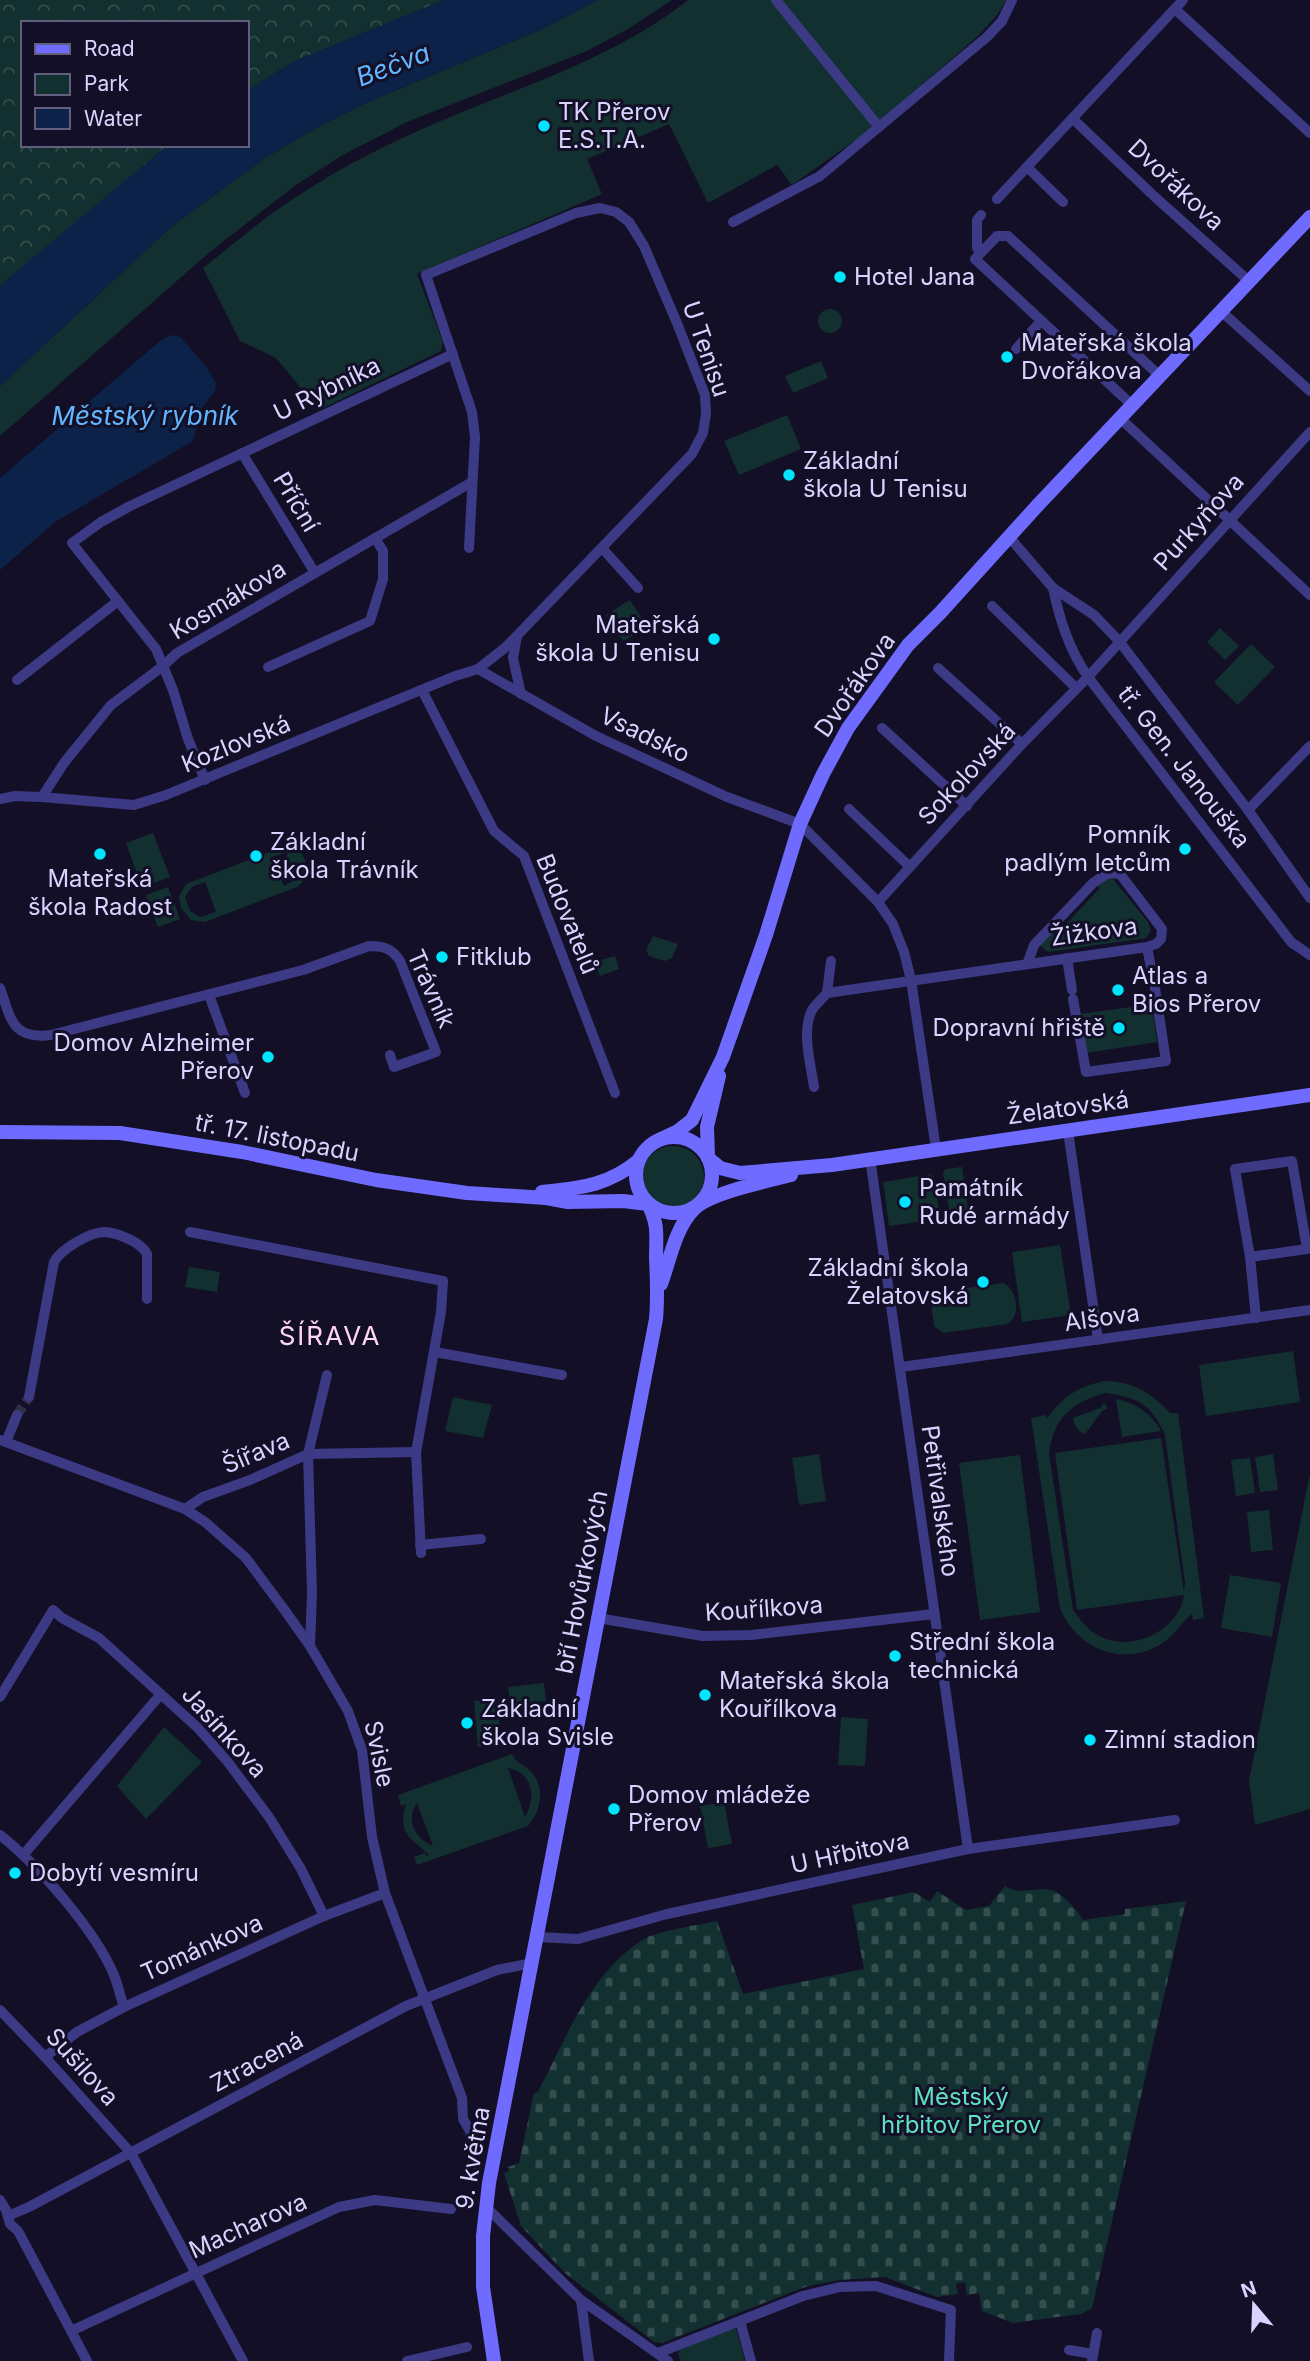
<svg xmlns="http://www.w3.org/2000/svg" width="1310" height="2361" font-family="Inter,sans-serif">
<style>
.green{fill:#12302f;fill-rule:evenodd}
.forest{fill:url(#forest-crowns)}
.cemetery{fill:url(#cemetery-stones)}
.water{fill:#0c2248}
.lines{fill:none;stroke-linecap:round;stroke-linejoin:round}
.street-tunnel{stroke:#312d47;stroke-width:10;stroke-dasharray:10 5;stroke-linecap:butt}
.street{stroke:#3d3a85;stroke-width:10}
.secondary{stroke:#6f6bff;stroke-width:14}
.poi-dot{fill:#00e5ff;stroke:#130f26;stroke-width:2.5}
.labels{text-anchor:middle;stroke-width:6;stroke-linejoin:round;paint-order:stroke}
.poi-label{font-size:24px;fill:#d9d4ff;stroke:#130f26;text-anchor:start}
.street-label{font-size:24px;fill:#d9d4ff;stroke:#130f26}
.park-label{font-size:24px;fill:#5fe0c0;stroke:#130f26}
.water-label{font-size:26px;font-style:italic;fill:#62b6ff;stroke:#130f26}
.neighbourhood-label{font-size:26px;letter-spacing:2px;fill:#ffd6f0;stroke:#130f26}
</style>
<defs>
<pattern id="forest-crowns" width="20" height="18" patternUnits="userSpaceOnUse" patternTransform="scale(1.75)"><rect width="20" height="18" fill="#12302f"/><path d="M2 6a3 3 0 1 1 6 0M12 15a3 3 0 1 1 6 0" fill="none" stroke="#344d4e"/></pattern>
<pattern id="cemetery-stones" width="16" height="16" patternUnits="userSpaceOnUse" patternTransform="scale(1.75)"><rect width="16" height="16" fill="#12302f"/><path d="M2 7V4a2 2 0 0 1 4 0v3zM10 15v-3a2 2 0 0 1 4 0v3z" fill="#344d4e"/></pattern>
</defs>
<rect width="100%" height="100%" fill="#130f26"/>
<g class="green">
<path d="M598 0H672L628 29 587 51 407 122 341 156 296 185 211 251 0 436V386L171 227 265 158 316 128 368 102 540 30Z"/>
<path d="M688 0H1006L998 14 977 37 867 132 792 185 777 165 708 203 669 124 587 159 602 194 417 274 443 342 441 351 319 410 276 358 240 341 203 268C234 244 263 218 296 197 331 174 369 153 407 136 501 92 606 65 688 0Z"/>
<circle cx="830" cy="321" r="12"/>
<path d="M821 361 828 378 793 393 785 376Z"/>
<path d="M787 415 801 449 739 475 724 441Z"/>
<path d="M630 600 647 627 623 641 606 615Z"/>
<path d="M1220 628 1239 646 1225 660 1207 642Z"/>
<path d="M1251 644 1275 667 1238 705 1214 682Z"/>
<path d="M153 833 170 877 142 887 126 843Z"/>
<path d="M298 841 300 846 297 847C308 860 312 876 297 887L205 922 191 920 181 908 179 896 186 884ZM288 852 283 867 285 872 299 878 284 886 272 857ZM205 882 216 912 200 917 190 911 185 897 192 887Z"/>
<path d="M1108 873 1148 922 1151 931 1146 938 1048 952 1037 943 1050 929 1056 935 1100 888 1093 883Z"/>
<path d="M168 887 180 919 158 927 146 895Z"/>
<path d="M653 936 678 944 672 958 665 961 649 956 646 950Z"/>
<path d="M615 956 619 969 600 976 596 967 591 968 590 963Z"/>
<path d="M1152 1004 1157 1042 1086 1053 1080 1014Z"/>
<circle cx="673" cy="1177" r="31"/>
<path d="M962 1167 968 1211 966 1215 953 1218 950 1214 943 1173 946 1169Z"/>
<path d="M931 1174 934 1177 940 1219 889 1226 883 1182Z"/>
<path d="M1060 1245 1071 1315 1022 1322 1012 1252Z"/>
<path d="M189 1267 220 1272 217 1292 185 1287Z"/>
<path d="M1003 1283C1017 1288 1022 1317 1007 1324L943 1333 934 1326 931 1302 938 1292Z"/>
<path d="M1293 1351 1300 1402 1206 1416 1199 1365Z"/>
<path d="M1104 1381C1132 1381 1151 1392 1170 1413H1178L1204 1618 1193 1620 1192 1614C1181 1623 1174 1636 1161 1644 1122 1668 1076 1648 1060 1608L1031 1418 1046 1415 1047 1419C1062 1397 1077 1387 1104 1381ZM1106 1393C1139 1398 1152 1405 1165 1435L1185 1583 1184 1592 1161 1438 1055 1453 1077 1610 1184 1595C1179 1629 1137 1650 1106 1639 1091 1634 1082 1622 1073 1610L1049 1454C1053 1418 1072 1402 1106 1393Z"/>
<path d="M453 1397 492 1405 483 1438 445 1431Z"/>
<path d="M1116 1399C1136 1403 1151 1413 1161 1431L1122 1437Z"/>
<path d="M1104 1403 1108 1408 1102 1411 1085 1434C1078 1432 1074 1426 1073 1418L1100 1408Z"/>
<path d="M819 1454 826 1501 799 1505 792 1458Z"/>
<path d="M1273 1454 1278 1490 1260 1492 1255 1457Z"/>
<path d="M1020 1455 1040 1612 980 1620 959 1463Z"/>
<path d="M1250 1458 1255 1493 1236 1496 1231 1460Z"/>
<path d="M1310 1473V1809L1255 1825 1249 1781Z"/>
<path d="M1269 1510 1273 1550 1251 1552 1247 1512Z"/>
<path d="M1230 1575 1281 1583 1272 1637 1221 1628Z"/>
<path d="M544 1683 546 1701 511 1706 508 1687Z"/>
<path d="M497 1699 501 1745 478 1747 474 1701Z"/>
<path d="M841 1717 868 1719 865 1766 838 1765Z"/>
<path d="M164 1727 202 1762 146 1819 117 1786Z"/>
<path d="M512 1754C516 1763 522 1763 528 1769 546 1785 542 1810 528 1826L417 1865 414 1857 425 1853 426 1856 429 1855C413 1839 396 1834 406 1804L401 1806 398 1795ZM508 1768C532 1772 537 1797 525 1817ZM417 1803 433 1846C415 1839 405 1820 417 1803Z"/>
<path d="M724 1802 732 1844 708 1848 700 1806Z"/>
<path d="M735 2325 745 2361H681L678 2354 680 2348Z"/>
</g>
<path class="forest" d="M0 0H444L293 62 247 91V23H23V145H168L0 286Z"/>
<path class="cemetery" d="M1005 1886C1018 1896 1035 1887 1050 1890 1062 1892 1077 1910 1083 1920L1125 1914V1909L1186 1901 1092 2308 1081 2314 1013 2323 982 2311 979 2293 967 2295 965 2282 956 2284 958 2294 937 2297 885 2277 839 2280 805 2287 662 2343 654 2342 565 2273 521 2226 504 2173 509 2171 508 2167 519 2163 534 2093 538 2092C566 2039 590 1972 644 1939 657 1931 699 1925 717 1921L743 1994 864 1969 852 1905 914 1892 930 1902 937 1891 966 1910 989 1906Z"/>
<g class="water">
<path d="M444 0H598L540 30 368 102 316 128 265 158 171 227 0 386V286L18 270 168 145H247V91L293 62Z"/>
<path d="M171 335 180 337 206 366 216 383 215 391 201 409 193 441 55 522 0 570V478L160 341Z"/>
</g>
<g class="lines">
<path class="street-tunnel" d="M17 1415 29 1397"/>
<g class="street">
<path d="M776 0 879 127"/>
<path d="M1175 9 1310 133"/>
<path d="M1073 119 1155 197 1250 282"/>
<path d="M1027 167 1063 202"/>
<path d="M997 199 1183 0"/>
<path d="M733 222 820 176 987 37 1002 21 1012 0"/>
<path d="M981 252 977 248V220L981 215"/>
<path d="M1222 312 1310 391"/>
<path d="M1016 349 1041 321"/>
<path d="M1133 406 975 259 997 236H1008L1161 377"/>
<path d="M1121 419 1310 595"/>
<path d="M242 453 315 573"/>
<path d="M1010 538 1053 588 1094 615 1119 641 1248 810 1310 898"/>
<path d="M602 548 638 588"/>
<path d="M1053 588C1060 621 1069 649 1088 677L1291 942 1310 955"/>
<path d="M992 606 1076 688"/>
<path d="M517 636 513 658 521 694"/>
<path d="M268 667 370 621 383 579V551L375 538"/>
<path d="M938 668 1022 744"/>
<path d="M478 669 596 736 727 797 800 824 878 902 893 924 904 952 911 980 936 1149"/>
<path d="M17 680 118 601"/>
<path d="M422 690 494 831 524 856 615 1093"/>
<path d="M882 728 967 806"/>
<path d="M205 780 188 739 173 690 156 649 72 543 101 522 130 506 453 354"/>
<path d="M42 797 64 763 111 705 163 666 177 653 472 482"/>
<path d="M0 799 15 796 42 797 134 805 166 795 455 676 478 669 506 647 692 454 703 433 706 414 705 395 677 323 644 246 629 222 616 212 600 208 576 213 426 275 472 412 475 437 469 548"/>
<path d="M849 809 910 867"/>
<path d="M1248 810 1310 746"/>
<path d="M878 902 1022 744 1088 677 1310 432"/>
<path d="M1147 947 1153 978"/>
<path d="M1067 958 1072 990"/>
<path d="M0 988C11 1019 12 1040 51 1035L303 970 369 946C383 946 392 948 400 961L436 1052 394 1067 390 1055"/>
<path d="M827 993 831 961"/>
<path d="M209 995 245 1093"/>
<path d="M1073 999 1086 1072 1166 1061 1155 988"/>
<path d="M814 1087C811 1065 801 1032 812 1010 816 1004 822 999 827 993L1147 947 1156 944 1161 939 1162 929 1120 874 1108 873 1093 883 1034 945 1028 962"/>
<path d="M1068 1131 1098 1340"/>
<path d="M870 1158 968 1849"/>
<path d="M1292 1161 1307 1249 1250 1257 1235 1169Z"/>
<path d="M190 1232 443 1281 441 1312 416 1452 421 1553"/>
<path d="M1250 1257 1256 1318"/>
<path d="M435 1352 562 1375"/>
<path d="M901 1367 1310 1310"/>
<path d="M29 1397 54 1262C61 1249 90 1232 105 1232 118 1233 141 1242 147 1254V1299"/>
<path d="M0 1440 185 1509 205 1522 246 1558 286 1612 310 1646 348 1711 362 1750 372 1837 385 1893 462 2098 463 2119 470 2131 474 2164"/>
<path d="M6 1442 17 1415"/>
<path d="M185 1509 203 1497 250 1480 308 1454 416 1452"/>
<path d="M420 1545 481 1539"/>
<path d="M598 1618 703 1636 751 1635 934 1614"/>
<path d="M310 1645 312 1593 308 1454 327 1375"/>
<path d="M0 1697 53 1610 62 1618 99 1638 198 1728 227 1761 269 1817 301 1869 324 1916"/>
<path d="M0 1835C38 1865 95 1930 114 1975 118 1985 120 1996 124 2007"/>
<path d="M24 1854 161 1694"/>
<path d="M537 1937 578 1939 667 1914 968 1849 1175 1820"/>
<path d="M0 2010 45 2057 131 2153 243 2361"/>
<path d="M45 2057 77 2032 124 2007 324 1916 385 1893"/>
<path d="M0 2200 6 2210 10 2224 18 2231 87 2361"/>
<path d="M486 2207 581 2300 668 2361"/>
<path d="M8 2216 29 2207 406 2006 497 1970 532 1963"/>
<path d="M581 2300 589 2361"/>
<path d="M740 2321 751 2361"/>
<path d="M71 2331 339 2207 375 2200 451 2209"/>
<path d="M1069 2350 1093 2354"/>
<path d="M658 2353 803 2296 840 2287 876 2286 951 2310 949 2361"/>
<path d="M407 2361 467 2347"/>
<path d="M1092 2361 1097 2333"/>
</g>
<g class="secondary">
<path d="M719 1076 707 1127 708 1158 720 1168 740 1173 832 1165 1310 1095"/>
<path d="M0 1132 120 1133 242 1152 376 1180 467 1193 546 1198 568 1202 623 1201 648 1204C659 1225 656 1235 656 1258 657 1279 658 1298 656 1319L489 2183 483 2236V2287L494 2361"/>
<circle cx="674" cy="1175" r="38"/>
<path d="M661 1139 678 1131 692 1120 723 1057 766 935 800 824 823 774 848 728 908 645 940 613 1037 506 1310 217"/>
<path d="M542 1192C580 1188 608 1186 639 1160"/>
<path d="M661 1284C670 1260 675 1228 694 1209 709 1193 768 1181 791 1175"/>
</g>
</g>
<g class="poi-dot">
<circle cx="544" cy="126" r="7"/>
<circle cx="840" cy="277" r="7"/>
<circle cx="1007" cy="357" r="7"/>
<circle cx="789" cy="475" r="7"/>
<circle cx="714" cy="639" r="7"/>
<circle cx="1185" cy="849" r="7"/>
<circle cx="100" cy="854" r="7"/>
<circle cx="256" cy="856" r="7"/>
<circle cx="442" cy="957" r="7"/>
<circle cx="1118" cy="990" r="7"/>
<circle cx="1119" cy="1028" r="7"/>
<circle cx="268" cy="1057" r="7"/>
<circle cx="905" cy="1202" r="7"/>
<circle cx="983" cy="1282" r="7"/>
<circle cx="895" cy="1656" r="7"/>
<circle cx="705" cy="1695" r="7"/>
<circle cx="467" cy="1723" r="7"/>
<circle cx="1090" cy="1740" r="7"/>
<circle cx="614" cy="1809" r="7"/>
<circle cx="15" cy="1873" r="7"/>
</g>
<g class="labels">
<g class="poi-label">
<text x="558" y="120">TK Přerov<tspan x="558" dy="28">E.S.T.A.</tspan></text>
<text x="854" y="285">Hotel Jana</text>
<text x="1021" y="351">Mateřská škola<tspan x="1021" dy="28">Dvořákova</tspan></text>
<text x="803" y="469">Základní<tspan x="803" dy="28">škola U Tenisu</tspan></text>
<text x="700" y="633" text-anchor="end">Mateřská<tspan x="700" dy="28">škola U Tenisu</tspan></text>
<text x="1171" y="843" text-anchor="end">Pomník<tspan x="1171" dy="28">padlým letcům</tspan></text>
<text x="270" y="850">Základní<tspan x="270" dy="28">škola Trávník</tspan></text>
<text x="100" y="887" text-anchor="middle">Mateřská<tspan x="100" dy="28">škola Radost</tspan></text>
<text x="456" y="965">Fitklub</text>
<text x="1132" y="984">Atlas a<tspan x="1132" dy="28">Bios Přerov</tspan></text>
<text x="1105" y="1036" text-anchor="end">Dopravní hřiště</text>
<text x="254" y="1051" text-anchor="end">Domov Alzheimer<tspan x="254" dy="28">Přerov</tspan></text>
<text x="919" y="1196">Památník<tspan x="919" dy="28">Rudé armády</tspan></text>
<text x="969" y="1276" text-anchor="end">Základní škola<tspan x="969" dy="28">Želatovská</tspan></text>
<text x="909" y="1650">Střední škola<tspan x="909" dy="28">technická</tspan></text>
<text x="719" y="1689">Mateřská škola<tspan x="719" dy="28">Kouřílkova</tspan></text>
<text x="481" y="1717">Základní<tspan x="481" dy="28">škola Svisle</tspan></text>
<text x="1104" y="1748">Zimní stadion</text>
<text x="628" y="1803">Domov mládeže<tspan x="628" dy="28">Přerov</tspan></text>
<text x="29" y="1881">Dobytí vesmíru</text>
</g>
<g class="street-label">
<text transform="translate(1176 185) rotate(43)" y="8">Dvořákova</text>
<text transform="translate(706 349) rotate(71)" y="8">U Tenisu</text>
<text transform="translate(327 389) rotate(-26)" y="8">U Rybníka</text>
<text transform="translate(296 502) rotate(59)" y="8">Příční</text>
<text transform="translate(1199 522) rotate(-48)" y="8">Purkyňova</text>
<text transform="translate(228 600) rotate(-31)" y="8">Kosmákova</text>
<text transform="translate(855 685) rotate(-55)" y="8">Dvořákova</text>
<text transform="translate(645 735) rotate(26)" y="8">Vsadsko</text>
<text transform="translate(236 744) rotate(-22)" y="8">Kozlovská</text>
<text transform="translate(1184 767) rotate(52)" y="8">tř. Gen. Janouška</text>
<text transform="translate(967 774) rotate(-47)" y="8">Sokolovská</text>
<text transform="translate(567 914) rotate(68)" y="8">Budovatelů</text>
<text transform="translate(1094 932) rotate(-8)" y="8">Žižkova</text>
<text transform="translate(431 989) rotate(66)" y="8">Trávník</text>
<text transform="translate(1068 1108) rotate(-8)" y="8">Želatovská</text>
<text transform="translate(277 1138) rotate(11)" y="8">tř. 17. listopadu</text>
<text transform="translate(1102 1318) rotate(-8)" y="8">Alšova</text>
<text transform="translate(256 1453) rotate(-23)" y="8">Šířava</text>
<text transform="translate(940 1501) rotate(82)" y="8">Petřivalského</text>
<text transform="translate(582 1582) rotate(-79)" y="8">bří Hovůrkových</text>
<text transform="translate(764 1609) rotate(-4)" y="8">Kouřílkova</text>
<text transform="translate(224 1732) rotate(48)" y="8">Jasínkova</text>
<text transform="translate(379 1754) rotate(78)" y="8">Svisle</text>
<text transform="translate(850 1853) rotate(-12)" y="8">U Hřbitova</text>
<text transform="translate(202 1948) rotate(-24)" y="8">Tománkova</text>
<text transform="translate(257 2062) rotate(-28)" y="8">Ztracená</text>
<text transform="translate(82 2067) rotate(48)" y="8">Sušilova</text>
<text transform="translate(473 2158) rotate(-80)" y="8">9. května</text>
<text transform="translate(248 2226) rotate(-24)" y="8">Macharova</text>
</g>
<g class="park-label">
<text x="961" y="2105">Městský<tspan x="961" dy="28">hřbitov Přerov</tspan></text>
</g>
<g class="water-label">
<text transform="translate(393 65) rotate(-21)" y="9">Bečva</text>
<text x="145" y="425">Městský rybník</text>
</g>
<g class="neighbourhood-label">
<text x="330" y="1345">ŠÍŘAVA</text>
</g>
</g>
<rect x="21" y="21" width="228" height="126" fill="#130f26" stroke="#625e7d" stroke-width="2"/>
<rect x="35" y="44" width="35" height="10" fill="#6f6bff" stroke="#625e7d" stroke-width="2"/>
<text x="84" y="56" font-size="21" fill="#d9d4ff">Road</text>
<rect x="35" y="74" width="35" height="21" fill="#12302f" stroke="#625e7d" stroke-width="2"/>
<text x="84" y="91" font-size="21" fill="#d9d4ff">Park</text>
<rect x="35" y="108" width="35" height="21" fill="#0c2248" stroke="#625e7d" stroke-width="2"/>
<text x="84" y="126" font-size="21" fill="#d9d4ff">Water</text>
<g transform="translate(1254 2305) rotate(341)" stroke="#130f26" stroke-width="5" paint-order="stroke">
<path d="M0-5L12 26L0 18L-12 26Z" fill="#d9d4ff"/>
<text y="-10" font-size="19" font-weight="bold" text-anchor="middle" fill="#d9d4ff">N</text>
</g>
</svg>
